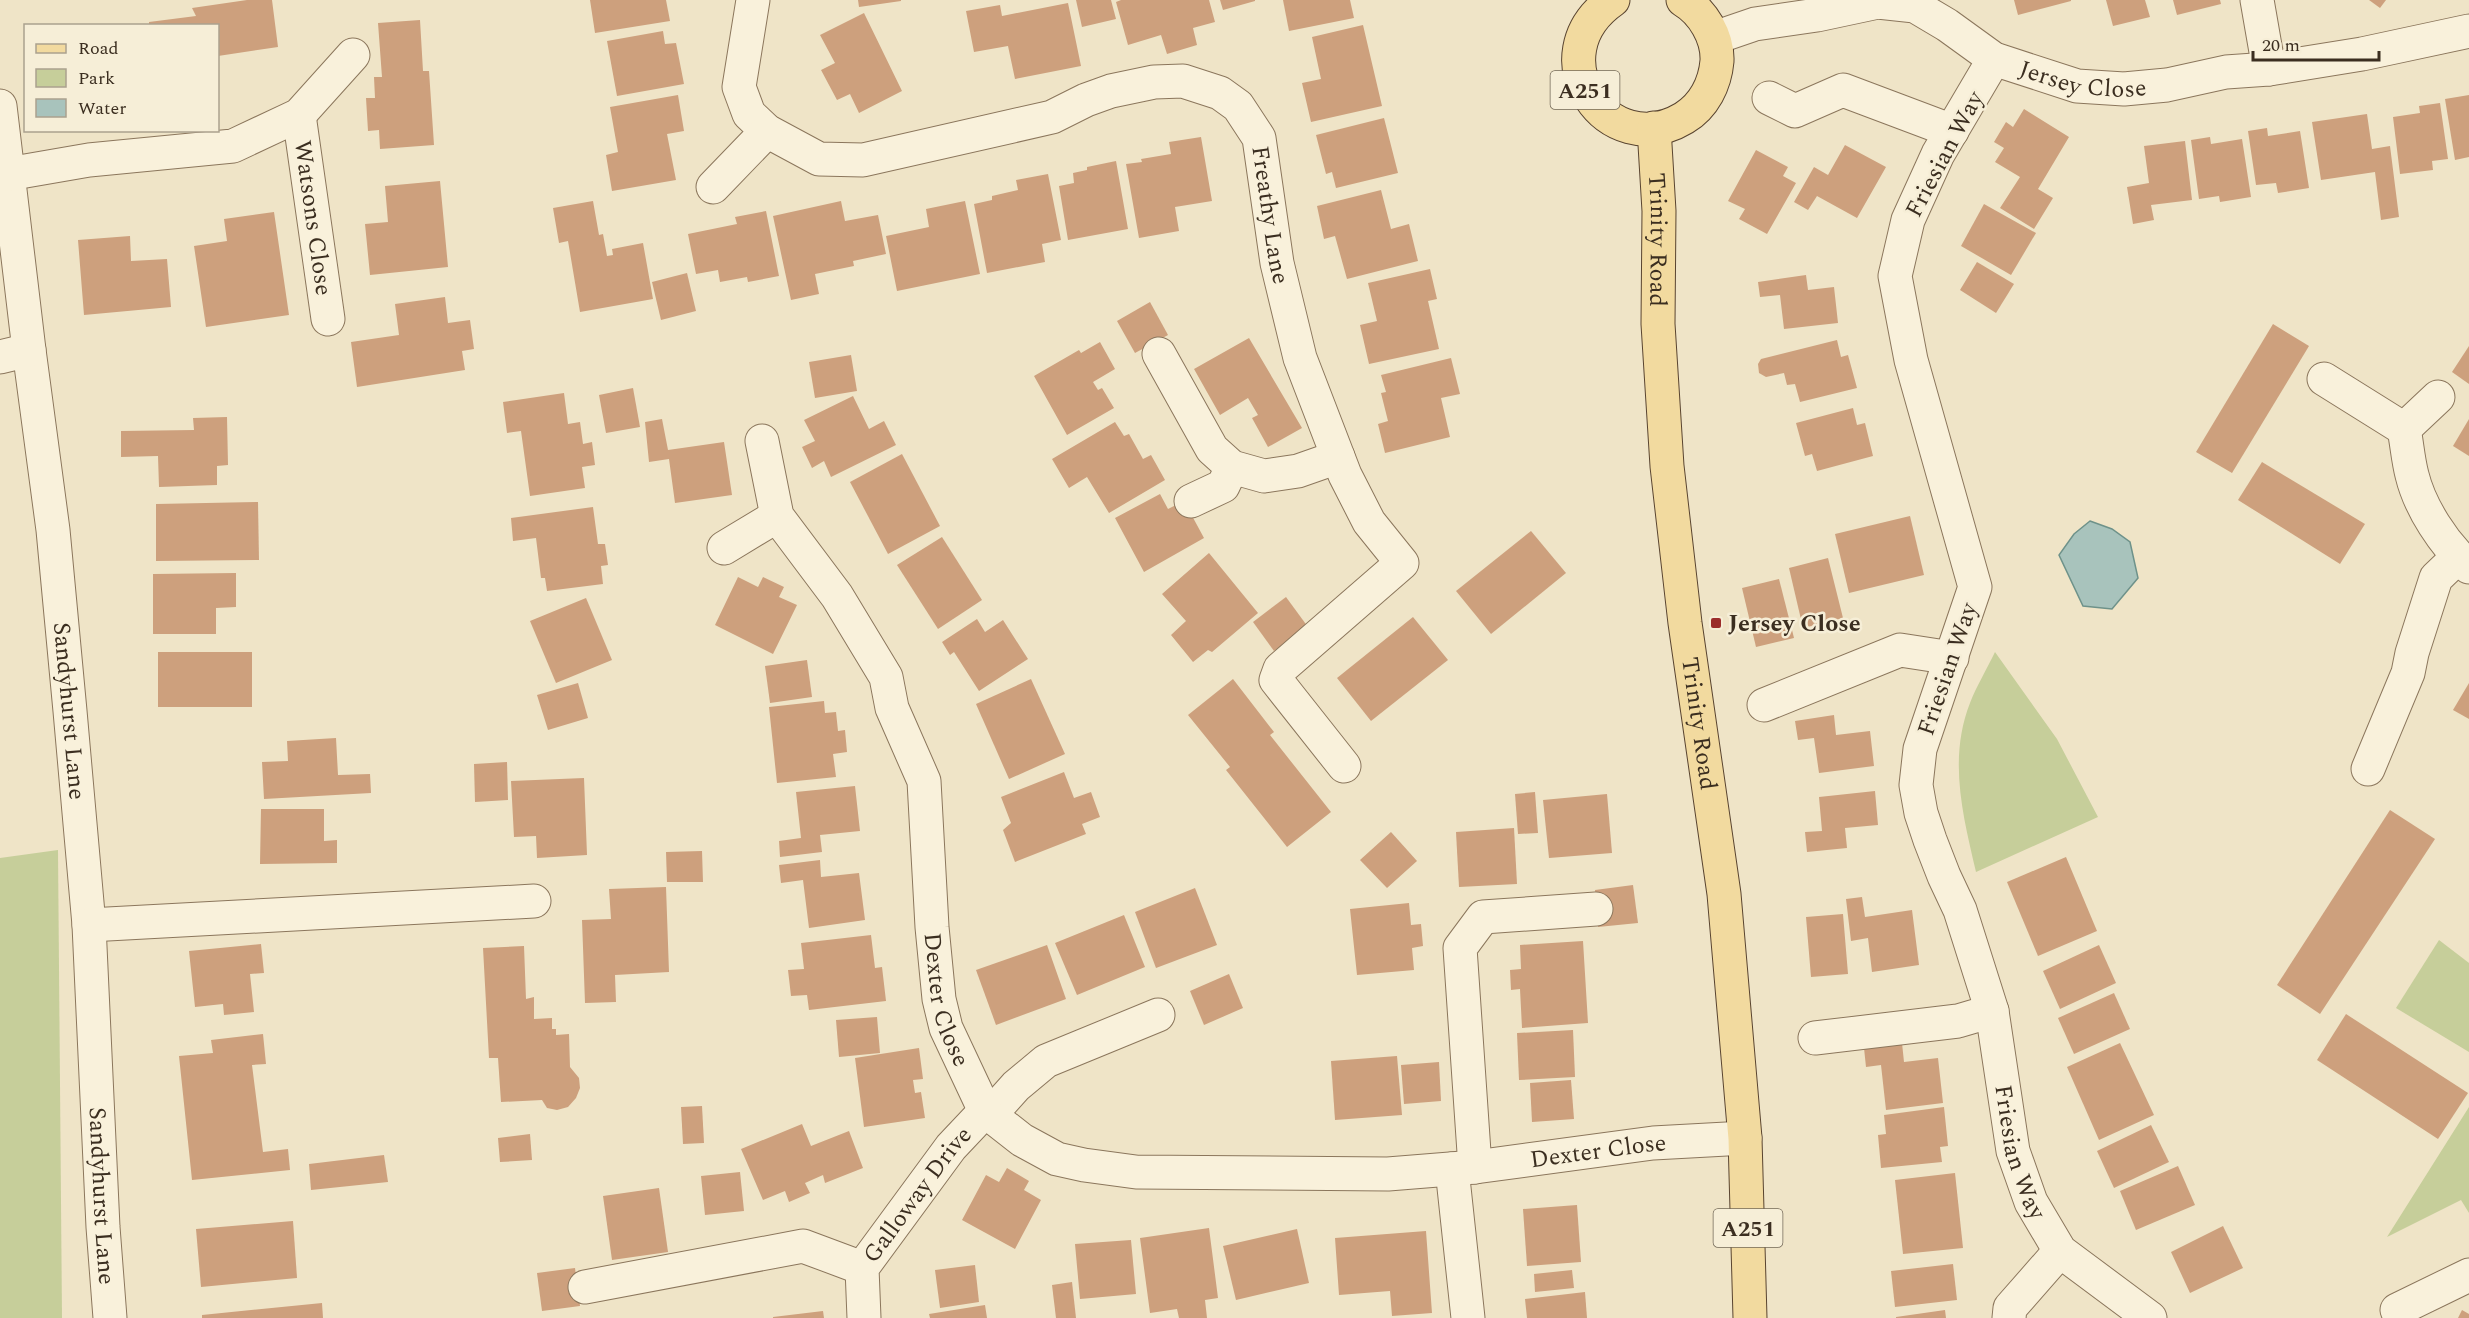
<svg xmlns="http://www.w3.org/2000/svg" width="2469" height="1318" font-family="Spectral,serif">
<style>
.green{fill:#c6ce9a}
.water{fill:#a8c3bc;stroke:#6e928a;stroke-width:1.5}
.building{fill:#cda07d}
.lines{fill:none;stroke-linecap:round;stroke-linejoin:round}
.minor-casing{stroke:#8b765c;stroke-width:35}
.major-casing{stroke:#594430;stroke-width:35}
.minor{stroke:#f9f1db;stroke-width:33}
.major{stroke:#f2da9f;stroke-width:33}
.poi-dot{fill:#9b2d2b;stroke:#f6eed7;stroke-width:2}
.labels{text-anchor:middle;stroke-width:5;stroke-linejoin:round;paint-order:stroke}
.shield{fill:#f6eed7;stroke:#736857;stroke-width:1.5}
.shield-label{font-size:22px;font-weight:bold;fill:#3b2e20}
.street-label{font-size:24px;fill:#3b2e20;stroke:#f6eed7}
.poi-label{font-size:24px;font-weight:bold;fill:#3b2e20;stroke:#f6eed7;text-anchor:start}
</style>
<rect width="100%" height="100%" fill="#efe4c7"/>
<g class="green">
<path d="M1995 652 2057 739 2098 817 1976 872C1963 816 1948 759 1970 703 1977 685 1987 669 1995 652Z"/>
<path d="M58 850 62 1318H0V858Z"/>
<path d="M2439 940 2469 963V1052L2396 1008Z"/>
<path d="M2469 1107V1213L2461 1200 2387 1237Z"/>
</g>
<path class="water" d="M2090 521 2112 529 2130 542 2138 578 2112 609 2083 606 2059 555 2074 534Z"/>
<g class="building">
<path d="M247 0H272L278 47 218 56V26H149V22L196 16 192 8Z"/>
<path d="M590 0H666L670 21 595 33Z"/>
<path d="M858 0H901V1L859 7Z"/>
<path d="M1076 0H1111L1116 19 1082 27Z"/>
<path d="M1121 0H1209L1215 22 1193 28 1197 45 1167 54 1161 35 1128 45 1116 2Z"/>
<path d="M1220 0H1255V1L1223 10Z"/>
<path d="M1283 0H1350L1354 18 1289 31Z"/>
<path d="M2014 0H2071V1L2018 15Z"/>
<path d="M2106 0H2145L2150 17 2113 26Z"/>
<path d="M2173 0H2220L2221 4 2177 15Z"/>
<path d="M2369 0H2386L2380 8Z"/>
<path d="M1068 3 1081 66 1015 79 1008 46 974 52 966 11 1000 5 1002 16Z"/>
<path d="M864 13 902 91 859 113 850 94 837 100 821 70 835 63 820 35Z"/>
<path d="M420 20 423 71H429L434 145 380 149 379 130 368 131 366 98H375L374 77H382L378 23Z"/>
<path d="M1363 25 1382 106 1311 122 1302 83 1321 79 1312 37Z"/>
<path d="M663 31 665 44 676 43 684 84 617 96 607 41Z"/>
<path d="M678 95 684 131 667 134 676 180 612 191 606 155 618 152 610 107Z"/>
<path d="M2469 95V157L2455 160 2445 99Z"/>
<path d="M2440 103 2448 159 2432 161 2433 170 2400 174 2393 117 2420 113 2419 106Z"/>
<path d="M2024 109 2069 137 2038 189 2053 198 2034 229 2000 208 2020 177 1995 162 2004 148 1994 142 2006 122 2013 127Z"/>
<path d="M2367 114 2372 149 2390 146 2399 217 2381 220 2375 172 2321 180 2312 122Z"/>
<path d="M1384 118 1398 173 1336 188 1332 172 1326 174 1316 135Z"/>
<path d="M2267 128 2268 136 2300 131 2309 188 2278 193 2276 183 2256 185 2248 131Z"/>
<path d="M1201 137 1212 201 1175 207 1179 231 1139 238 1126 164 1142 162 1141 159 1171 154 1169 142Z"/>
<path d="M2210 137 2211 144 2242 139 2251 197 2220 202 2219 196 2199 199 2191 140Z"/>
<path d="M2185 141 2192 200 2151 205 2154 220 2133 224 2127 187 2149 183 2144 146Z"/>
<path d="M1845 145 1886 167 1857 218 1817 196 1808 210 1794 202 1814 167 1828 175Z"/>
<path d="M1756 150 1788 167 1783 176 1796 183 1767 234 1739 219 1745 209 1728 201Z"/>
<path d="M1116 161 1128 229 1068 240 1059 186 1074 183 1073 173 1087 170V167Z"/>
<path d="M1048 174 1061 240 1042 244 1045 262 987 273 974 204 992 200V196L1018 190 1016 180Z"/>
<path d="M440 181 448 267 370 275 365 224 388 222 385 186Z"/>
<path d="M1381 190 1391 229 1409 224 1418 261 1347 279 1335 236 1324 239 1317 206Z"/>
<path d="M593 201 599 235 603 234 607 256 613 255 612 249 643 243 653 299 580 312 568 241 559 243 553 208Z"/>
<path d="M841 201 845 221 878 215 886 254 853 261 854 266 815 274 819 294 791 300 773 216Z"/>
<path d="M965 201 980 274 897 291 886 236 929 227 926 209Z"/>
<path d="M1984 204 2036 233 2011 275 1961 246Z"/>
<path d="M766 211 779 276 748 282 747 277 720 282 718 270 696 274 688 234 737 224 735 217Z"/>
<path d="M274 212 289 315 206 327 194 246 227 241 224 219Z"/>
<path d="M130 236 131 261 167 259 171 307 84 315 78 240Z"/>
<path d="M1977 262 2014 284 1996 313 1960 290Z"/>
<path d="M1430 269 1437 299 1428 301 1439 349 1369 364 1360 325 1377 321 1368 283Z"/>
<path d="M687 273 696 311 661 320 652 282Z"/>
<path d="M1806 275 1808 290 1834 287 1838 323 1784 329 1780 295 1760 297 1758 282Z"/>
<path d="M445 297 448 323 470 320 474 349 462 351 465 370 357 387 351 342 399 335 395 304Z"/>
<path d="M1150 302 1168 335 1135 353 1117 321Z"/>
<path d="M2273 324 2309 346 2232 473 2196 452Z"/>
<path d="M1249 338 1302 428 1268 447 1252 418 1258 415 1248 398 1220 415 1194 369Z"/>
<path d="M1837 340 1841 357 1848 355 1857 388 1800 402 1795 384 1787 385 1784 373 1766 377 1759 373 1758 364 1761 359Z"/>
<path d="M1100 342 1115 369 1093 382 1098 390 1102 388 1114 408 1067 435 1034 376 1079 350 1081 353Z"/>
<path d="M2469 346V384L2452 372Z"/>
<path d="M851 355 857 391 815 398 809 362Z"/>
<path d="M1451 358 1460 394 1441 398 1450 437 1385 453 1378 424 1388 421 1381 393 1386 392 1381 375Z"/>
<path d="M633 388 640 427 606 433 599 395Z"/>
<path d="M564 393 568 424 580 422 583 444 592 442 595 465 582 467 585 488 530 496 521 431 507 433 503 402Z"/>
<path d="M853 396 869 429 884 421 896 445 831 477 824 461 812 468 802 447 815 441 804 420Z"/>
<path d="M1853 408 1857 425 1865 423 1873 456 1817 471 1812 454 1805 456 1796 423Z"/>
<path d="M227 417 228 465 217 466V485L159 487 158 456 121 457V431L194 430 193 418Z"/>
<path d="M662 419 668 450 724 442 732 495 675 503 669 459 649 462 645 422Z"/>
<path d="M2469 419V456L2453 446Z"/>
<path d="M1115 422 1124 436 1129 434 1143 459 1151 455 1165 480 1109 513 1087 477 1069 488 1052 459Z"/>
<path d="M902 454 940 526 888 554 850 482Z"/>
<path d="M2262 462 2365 524 2340 564 2238 500Z"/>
<path d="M1160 494 1168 509 1184 501 1204 538 1144 572 1115 518Z"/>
<path d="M258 502 259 560 156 561V504Z"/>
<path d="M593 507 598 544H605L608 565 601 566 603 584 547 591 545 578H541L536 538 513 541 511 518Z"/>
<path d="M1910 516 1924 575 1849 593 1835 534Z"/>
<path d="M1531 531 1566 573 1491 634 1456 591Z"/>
<path d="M942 537 982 600 938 629 897 565Z"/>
<path d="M1209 553 1258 613 1212 652 1208 650 1193 662 1171 635 1186 621 1162 594Z"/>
<path d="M1828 558 1843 618 1803 628 1789 568Z"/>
<path d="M236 573V607L216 608V634H153V574Z"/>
<path d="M738 577 758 587 763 577 784 587 779 597 797 605 773 654 715 625Z"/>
<path d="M1779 579 1794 638 1756 647 1742 588Z"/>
<path d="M1286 597 1308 627 1274 651 1253 622Z"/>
<path d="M586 598 612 660 556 683 530 621Z"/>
<path d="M1413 617 1448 660 1371 721 1337 678Z"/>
<path d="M977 619 985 632 1003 620 1028 659 979 691 954 652 950 655 942 642Z"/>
<rect x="158" y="652" width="94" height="55"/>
<path d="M807 660 812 697 770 703 765 666Z"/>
<path d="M1031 679 1065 754 1009 779 976 704Z"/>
<path d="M1233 679 1274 732 1270 735 1331 812 1287 847 1226 770 1230 767 1188 715Z"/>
<path d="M578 683 588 718 548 730 537 695Z"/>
<path d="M2469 683V719L2453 710Z"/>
<path d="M824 701 825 713 836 712 838 731 845 730 847 752 833 754 836 777 777 783 769 707Z"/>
<path d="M1834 715 1836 735 1870 731 1874 766 1819 773 1814 738 1798 740 1795 721Z"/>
<path d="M336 738 338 775 370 774 371 793 264 799 262 762 288 761 287 741Z"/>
<path d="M507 762 508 800 475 802 474 764Z"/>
<path d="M1064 772 1074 798 1091 792 1100 817 1082 824 1086 834 1015 862 1003 830 1011 823 1001 797Z"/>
<path d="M584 778 587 855 537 858 536 836 514 837 511 781Z"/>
<path d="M855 786 860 831 820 835 822 852 780 857 779 841 801 838 796 792Z"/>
<path d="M1875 791 1878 825 1845 828 1847 848 1807 852 1805 832 1822 831 1819 797Z"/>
<path d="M1535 792 1538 833 1518 834 1515 794Z"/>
<path d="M1607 794 1612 853 1549 858 1543 800Z"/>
<path d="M261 809H324V841L337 840V863L260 864Z"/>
<path d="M2390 810 2435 839 2320 1014 2277 985Z"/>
<path d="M1514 828 1517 884 1459 887 1456 832Z"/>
<path d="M1391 832 1417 861 1387 888 1360 860Z"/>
<path d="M702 851 703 882H667L666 852Z"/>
<path d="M2066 857 2097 931 2038 956 2007 882Z"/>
<path d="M820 860 821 877 859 873 865 920 809 928 803 880 781 883 779 865Z"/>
<path d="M1633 885 1638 923 1598 927 1595 890Z"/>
<path d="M666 887 669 972 615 975 616 1002 585 1003 582 920 611 919 609 889Z"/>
<path d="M1195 888 1217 945 1156 968 1135 912Z"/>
<path d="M1862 897 1865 917 1912 910 1919 965 1872 972 1868 938 1851 941 1846 899Z"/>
<path d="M1409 903 1411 925 1421 924 1423 946 1412 948 1414 970 1357 975 1350 909Z"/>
<path d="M1843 914 1848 974 1811 977 1806 917Z"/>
<path d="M1124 915 1145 967 1077 995 1055 943Z"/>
<path d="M871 935 875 968 882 967 886 1001 809 1010 807 995 791 996 788 970 804 969 801 943Z"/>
<path d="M1583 941 1588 1023 1522 1028 1520 989 1511 990 1510 970 1521 969 1520 945Z"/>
<path d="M261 944 264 973 250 974 254 1012 224 1015 223 1004 195 1007 189 951Z"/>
<path d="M1047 945 1066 999 996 1025 976 970Z"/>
<path d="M2099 945 2116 983 2060 1009 2043 971Z"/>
<path d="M524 946 526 999 534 997V1019L552 1018V1029H556V1035L569 1034 570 1067 579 1078 580 1088 576 1098 568 1107 557 1110 547 1108 542 1100 501 1102 498 1058H489L483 948Z"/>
<path d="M1229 974 1243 1008 1204 1025 1190 991Z"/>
<path d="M2114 993 2130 1029 2074 1054 2058 1018Z"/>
<path d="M2346 1014 2468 1093 2438 1139 2317 1060Z"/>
<path d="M877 1017 880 1053 839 1057 836 1020Z"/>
<path d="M1573 1030 1575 1077 1519 1080 1517 1033Z"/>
<path d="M263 1034 266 1064 252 1065 263 1152 288 1149 290 1170 192 1180 179 1056 213 1053 211 1040Z"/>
<path d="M1902 1043 1904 1062 1938 1058 1943 1103 1886 1110 1881 1065 1866 1067 1864 1048Z"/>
<path d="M2120 1043 2154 1115 2099 1140 2067 1067Z"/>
<path d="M919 1048 923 1079 913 1080 915 1093 921 1092 925 1118 864 1127 855 1058Z"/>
<path d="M1397 1056 1402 1115 1335 1120 1331 1061Z"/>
<path d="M1439 1062 1441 1101 1404 1104 1401 1065Z"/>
<path d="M1571 1080 1574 1119 1532 1122 1530 1083Z"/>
<path d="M702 1106 704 1143 683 1144 681 1107Z"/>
<path d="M1944 1107 1948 1146 1940 1147 1942 1162 1881 1168 1878 1135 1886 1134 1884 1115Z"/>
<path d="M802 1124 811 1146 849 1131 863 1168 825 1183 823 1175 805 1183 810 1193 789 1202 785 1191 763 1200 741 1149Z"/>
<path d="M2151 1125 2169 1162 2114 1188 2097 1151Z"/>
<path d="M530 1134 532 1160 500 1162 498 1138Z"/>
<path d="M384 1155 388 1182 311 1190 309 1164Z"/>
<path d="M2178 1166 2195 1205 2136 1230 2120 1191Z"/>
<path d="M1007 1168 1029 1181 1024 1190 1041 1200 1015 1249 962 1220 986 1175 999 1182Z"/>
<path d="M740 1172 744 1211 705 1215 701 1176Z"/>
<path d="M1955 1173 1963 1248 1903 1254 1895 1180Z"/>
<path d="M659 1188 668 1252 612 1260 603 1196Z"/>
<path d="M1577 1205 1581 1262 1527 1266 1523 1209Z"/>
<path d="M293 1221 297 1278 201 1287 196 1229Z"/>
<path d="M2223 1226 2243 1268 2190 1293 2171 1252Z"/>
<path d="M1209 1228 1218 1298 1205 1300 1207 1318H1179L1177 1309 1150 1313 1140 1238Z"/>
<path d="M1297 1229 1309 1283 1236 1300 1223 1246Z"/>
<path d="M1426 1231 1432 1313 1392 1316 1390 1291 1339 1295 1335 1238Z"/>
<path d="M1131 1240 1136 1294 1080 1299 1075 1244Z"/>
<path d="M1953 1264 1957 1300 1895 1307 1891 1271Z"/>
<path d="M975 1265 979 1302 940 1308 935 1270Z"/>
<path d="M575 1268 580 1306 542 1311 537 1273Z"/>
<path d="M1572 1270 1574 1288 1535 1292 1534 1274Z"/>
<path d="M1072 1282 1076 1318H1056L1052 1285Z"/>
<path d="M1585 1292 1587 1318H1527L1525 1299Z"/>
<path d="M322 1303 323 1318H202V1315Z"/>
<path d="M985 1305 987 1318H930L929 1314Z"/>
<path d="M1945 1310 1946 1318H1896V1317Z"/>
<path d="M2462 1310 2469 1314V1318H2458Z"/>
<path d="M823 1311 824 1318H773V1317Z"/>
</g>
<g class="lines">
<g class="minor-casing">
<g id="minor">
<path id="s1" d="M753 0 739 87 749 114 767 131 819 159 863 160 1052 117 1086 100 1111 91 1154 82 1183 81 1220 93 1238 106 1259 138 1277 263 1300 358 1345 475 1369 522 1402 563 1280 669 1276 680 1344 766"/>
<path d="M2257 0 2269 69"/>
<path id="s2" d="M1714 38 1755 24 1817 15 1878 2 1915 6 1947 25 1994 59 2077 86 2124 89 2167 85 2226 72 2269 69 2362 54 2469 31"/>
<path id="s3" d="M1994 59 1938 154 1908 220 1895 276 1911 360 1975 587 1920 749 1916 785 1921 813 1930 840 1944 876 1960 910 1992 1011 2013 1151 2031 1202 2060 1251 2150 1318"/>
<path d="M1769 98 1795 111 1843 90 1952 131"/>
<path id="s4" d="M0 106 29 350 53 530 70 711 89 925 103 1227 110 1318"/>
<path id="s5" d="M299 115 328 319"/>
<path d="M8 174 89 160 233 146 299 115 353 55"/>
<path d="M713 187 767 131"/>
<path d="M1159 354 1212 449 1232 467 1264 476 1298 471 1338 457"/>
<path d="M0 357 29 350"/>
<path d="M2324 379 2404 429C2407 444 2408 460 2412 475 2420 508 2444 544 2469 567"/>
<path d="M2404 429 2438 397"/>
<path id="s6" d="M762 441 777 516 837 596 886 677 892 708 924 781 932 927 939 999 946 1028 985 1111 1022 1140 1057 1159 1084 1165 1136 1172 1388 1174 1475 1167 1653 1143 1745 1138"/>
<path d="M1191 501 1223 486 1232 467"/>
<path d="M724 548 777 516"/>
<path d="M1764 705 1900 650 1952 658"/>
<path d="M2368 769 2408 673 2412 653 2436 578 2458 557"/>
<path d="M89 925 534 901"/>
<path d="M1815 1038 1958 1021 1992 1011"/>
<path d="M990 1115 1016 1086 1046 1061 1158 1015"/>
<path d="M1475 1167 1460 948 1483 917 1596 909"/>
<path d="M1452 1169 1468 1318"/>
<path d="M585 1287 803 1246 862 1268"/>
<path d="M2397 1310 2469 1275"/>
<path id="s7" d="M864 1318 862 1268 951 1147 985 1111"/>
<path d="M2009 1318 2010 1308 2060 1251"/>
</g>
</g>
<g class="major-casing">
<g id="major">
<path d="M1613 0C1533 56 1608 164 1684 118 1704 106 1715 84 1717 61 1718 37 1703 12 1683 0"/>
<path id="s8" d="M1654 128 1659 211 1658 324 1667 466 1685 623 1724 894 1745 1138 1750 1318"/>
</g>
</g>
<use href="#minor" class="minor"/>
<use href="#major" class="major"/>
</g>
<rect class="poi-dot" x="1710" y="617" width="12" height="12" rx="3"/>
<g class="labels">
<g class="shield">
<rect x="1550.5" y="71" width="69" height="38" rx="4.5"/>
<rect x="1713.5" y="1209" width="69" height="38" rx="4.5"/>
</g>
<g class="shield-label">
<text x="1585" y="98">A251</text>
<text x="1748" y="1236">A251</text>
</g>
<g class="street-label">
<text dy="8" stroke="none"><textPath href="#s2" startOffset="393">Jersey Close</textPath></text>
<text transform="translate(1944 154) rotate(-62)" y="8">Friesian Way</text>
<text dy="8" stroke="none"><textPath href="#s1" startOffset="753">Freathy Lane</textPath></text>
<text dy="8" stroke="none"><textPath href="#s5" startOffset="104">Watsons Close</textPath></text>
<text dy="8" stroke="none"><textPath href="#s8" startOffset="112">Trinity Road</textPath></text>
<text transform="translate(1947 669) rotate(-71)" y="8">Friesian Way</text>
<text dy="8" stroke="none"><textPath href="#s4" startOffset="609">Sandyhurst Lane</textPath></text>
<text dy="8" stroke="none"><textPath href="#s8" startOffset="598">Trinity Road</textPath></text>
<text dy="8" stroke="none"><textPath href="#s6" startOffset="603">Dexter Close</textPath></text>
<text dy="8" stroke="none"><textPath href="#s3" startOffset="1152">Friesian Way</textPath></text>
<text dy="8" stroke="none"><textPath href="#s6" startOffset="1353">Dexter Close</textPath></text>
<text dy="8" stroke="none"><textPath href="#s4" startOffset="1095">Sandyhurst Lane</textPath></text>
<text dy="8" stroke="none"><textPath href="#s7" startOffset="142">Galloway Drive</textPath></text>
</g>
<g class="poi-label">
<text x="1728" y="631">Jersey Close</text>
</g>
</g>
<rect x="24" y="24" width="195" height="108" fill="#f6eed7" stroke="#aba18e" stroke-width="1.5"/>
<rect x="36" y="44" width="30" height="9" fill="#f2da9f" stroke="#aba18e" stroke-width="1.5"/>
<text x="78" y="54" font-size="18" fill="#3b2e20">Road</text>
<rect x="36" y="69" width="30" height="18" fill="#c6ce9a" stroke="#aba18e" stroke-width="1.5"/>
<text x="78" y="84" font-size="18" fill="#3b2e20">Park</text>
<rect x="36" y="99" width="30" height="18" fill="#a8c3bc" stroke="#aba18e" stroke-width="1.5"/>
<text x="78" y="114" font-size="18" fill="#3b2e20">Water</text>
<path d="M2253 51v9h126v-9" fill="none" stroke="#3b2e20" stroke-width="3"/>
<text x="2262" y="51" font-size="18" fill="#3b2e20" stroke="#f6eed7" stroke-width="4.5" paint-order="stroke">20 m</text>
</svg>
